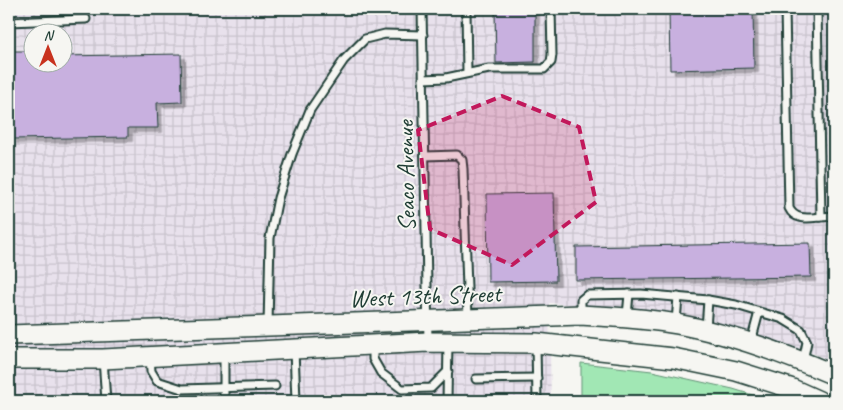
<svg xmlns="http://www.w3.org/2000/svg" width="843" height="410" font-family="Caveat,sans-serif">
<style>
.industrial{fill:url(#industrial-grid);fill-rule:evenodd}
.grass{fill:#a1e7b4;stroke:#609274}
.building{fill:#c8b0df;stroke:#1f3d34;filter:url(#shadow)}
.lines{fill:none;stroke-linecap:round;stroke-linejoin:round}
.lane-casing{stroke:#1f3d34;stroke-width:11}
.secondary-casing{stroke:#1f3d34;stroke-width:22}
.lane{stroke:#f6f6f2;stroke-width:7}
.secondary{stroke:#f6f6f2;stroke-width:19}
.marked{fill:#c2185b;fill-opacity:0.2;stroke:#c2185b;stroke-width:4;stroke-dasharray:10 6;stroke-linejoin:round}
.labels{text-anchor:middle;stroke-width:4;stroke-linejoin:round;paint-order:stroke}
.street-label{font-size:25px;fill:#1f3d34;stroke:#f6f6f2}
</style>
<defs>
<pattern id="industrial-grid" width="8" height="8" patternUnits="userSpaceOnUse" patternTransform="scale(1.25)"><rect width="8" height="8" fill="#e8e1ec"/><path d="M0 4h8M4 0v8" fill="none" stroke="#c7c2cb"/></pattern>
<filter id="shadow"><feDropShadow dx="4.5" dy="4.5" stdDeviation="0" flood-color="#0004"/></filter>
</defs>
<rect width="100%" height="100%" fill="#f6f6f2"/>
<filter id="ink" filterUnits="userSpaceOnUse"><feTurbulence type="fractalNoise" baseFrequency=".02" numOctaves="2"/><feDisplacementMap in="SourceGraphic" scale="10" xChannelSelector="R" yChannelSelector="G"/><feConvolveMatrix kernelMatrix="1 2 1 2 8 2 1 2 1" color-interpolation-filters="sRGB"/></filter>
<g filter="url(#ink)">
<path class="industrial" d="M9 9H834V364L815 354 744 330 670 312 549 303 551 401H9ZM32 32H62V62H32Z"/>
<path class="grass" d="M581 363 652 371 733 389 772 401H581Z"/>
<g class="building">
<path d="M495 9H535V62L496 63Z"/>
<path d="M669 9H753L754 68 670 70Z"/>
<path d="M11 51H29V57H32V62H62V56L181 54 182 102 157 103 158 128H128V137L12 139Z"/>
<path d="M554 193 556 281 488 282 487 194Z"/>
<path d="M810 243 811 277 576 280V247Z"/>
</g>
<g class="lines">
<g class="lane-casing">
<g id="lane">
<path d="M422 9 428 342"/>
<path d="M466 9 467 73"/>
<path d="M573 9V10"/>
<path d="M785 9 789 208C795 221 809 218 821 217"/>
<path d="M817 9 821 217 834 216"/>
<path d="M9 22 86 19"/>
<path d="M423 79 446 78 489 69H544L551 62 552 55 551 9"/>
<path d="M425 156 457 155 462 160 463 169 468 318"/>
<path d="M581 314V300L587 295 641 294 708 300 736 305 783 319 801 330 807 342 803 361"/>
<path d="M627 316 629 294"/>
<path d="M676 322 678 297"/>
<path d="M268 325 270 238 278 198 292 154 310 110 344 60 365 39 385 34 423 35"/>
<path d="M706 329 708 300"/>
<path d="M751 342 759 312"/>
<path d="M536 344 537 401"/>
<path d="M373 347V359L381 373 402 389 431 388 448 371"/>
<path d="M294 350 296 401"/>
<path d="M224 353V401"/>
<path d="M150 357 151 371 157 381 182 389 275 386"/>
<path d="M103 359 106 401"/>
<path d="M476 379 537 378"/>
<path d="M447 401 448 343"/>
</g>
</g>
<g class="secondary-casing">
<g id="secondary">
<path d="M9 335 581 315C613 317 646 318 677 324 732 334 783 353 834 375"/>
<path d="M9 359H103L428 342 536 343 673 358 736 371 790 388 819 401"/>
</g>
</g>
<use href="#lane" class="lane"/>
<use href="#secondary" class="secondary"/>
</g>
</g>
<path class="marked" d="M502 96 579 127 596 202 512 265 430 229 418 130Z"/>
<g class="labels">
<g class="street-label">
<text transform="translate(405 176) rotate(-91)" y="9">Seaco Avenue</text>
<text transform="translate(425 295) rotate(-2)" y="9">West 13th Street</text>
</g>
</g>
<rect width="843" height="410" fill="none" stroke="#f6f6f2" stroke-width="30"/>
<rect x="15" y="15" width="813" height="380" fill="none" stroke="#1f3d34" stroke-width="2" filter="url(#ink)"/>
<g transform="translate(48 48)"><circle r="24" fill="#f6f6f2" stroke="#a0aca6"/>
<path d="M0-4L9 19L0 12L-9 19Z" fill="#c8321e"/>
<text y="-8" font-size="14" font-weight="bold" text-anchor="middle" fill="#1f3d34">N</text>
</g>
</svg>
